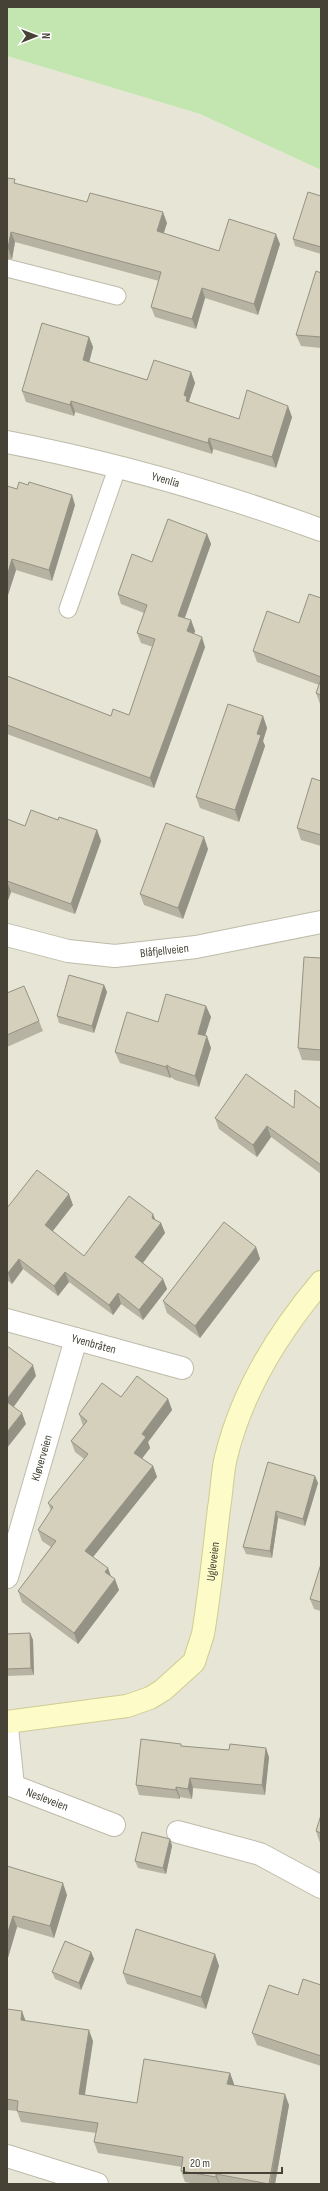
<svg xmlns="http://www.w3.org/2000/svg" width="328" height="2191" font-family="'Sofia Sans Condensed',sans-serif">
<style>
.residential{fill:#e7e5d5}
.green{fill:#c3e6b0}
.lines{fill:none;stroke-linecap:round;stroke-linejoin:round}
.lane-casing{stroke:#bebbaa;stroke-width:19}
.street-casing{stroke:#bebbaa;stroke-width:24}
.secondary-casing{stroke:#cfcc95;stroke-width:24}
.lane{stroke:#fff;stroke-width:17}
.street{stroke:#fff;stroke-width:22}
.secondary{stroke:#fdfbc7;stroke-width:22}
.wall{fill:#b6b3a2}
.shaded-wall{fill:#949284}
.building{fill:#d4d0bc;stroke:#949284}
.labels{text-anchor:middle;stroke-width:3.5;stroke-linejoin:round;paint-order:stroke}
.street-label{font-size:12px;fill:#464336;stroke:#fff}
</style>
<rect width="100%" height="100%" fill="#f3f2e7"/>
<path class="residential" d="M7 56 200 114 321 170V2184H7Z"/>
<path class="green" d="M7 7H321V170L200 114 7 56Z"/>
<g class="lines">
<g class="lane-casing">
<g id="lane">
<path d="M7 268 117 296"/>
<path d="M68 609 118 466"/>
</g>
</g>
<g class="street-casing">
<g id="street">
<path id="s1" d="M7 442C116 463 217 492 321 530"/>
<path id="s2" d="M7 935 68 951 115 956 196 947 321 922"/>
<path id="s3" d="M7 1320 182 1368"/>
<path id="s4" d="M7 1577 76 1339"/>
<path id="s5" d="M7 1728 13 1786 114 1825"/>
<path d="M178 1832 260 1854 321 1887"/>
<path d="M7 2156 97 2184"/>
</g>
</g>
<g class="secondary-casing">
<g id="secondary">
<path id="s6" d="M7 1722 127 1706 150 1698 163 1690 194 1662 203 1634C210 1592 214 1550 219 1508 222 1491 222 1473 226 1457 242 1391 278 1333 321 1282"/>
</g>
</g>
<use href="#lane" class="lane"/>
<use href="#street" class="street"/>
<use href="#secondary" class="secondary"/>
</g>
<g class="wall">
<path d="M7 178 17 184 167 223 163 233 219 251 280 244 258 315 205 298 196 329 155 317 151 307 159 281 15 242 12 259H7Z"/>
<path d="M321 196V254L295 246 293 239Z"/>
<path d="M321 273V348L301 346 296 335Z"/>
<path d="M89 337 93 347 89 362 147 380 191 372 195 383 189 401 190 403 239 419 292 417 276 468 213 449 212 454 75 412 74 416 26 402 22 391Z"/>
<path d="M7 486 75 505 52 581 16 570 7 598Z"/>
<path d="M207 534 211 544 184 618 191 620 195 631 194 634 205 647 154 788 7 734V676L111 716 129 715 153 647 141 643 137 633 144 613 121 604 118 594 152 562Z"/>
<path d="M321 598V704H320L316 693 319 685 257 662 253 651 299 623Z"/>
<path d="M263 716 267 728 263 741 265 746 239 822 200 808 196 797Z"/>
<path d="M321 781V846L301 840 297 828Z"/>
<path d="M7 819 25 826 58 820 97 830 101 841 75 914 11 892 7 903Z"/>
<path d="M208 849 183 919 144 905 140 894Z"/>
<path d="M321 958V1061L302 1060 298 1048Z"/>
<path d="M104 985 107 992 94 1033 59 1023 57 1016Z"/>
<path d="M7 993 39 1021 43 1031 7 1047Z"/>
<path d="M206 1006 211 1017 205 1036 211 1048 199 1087 175 1080 171 1077 170 1078 120 1063 115 1052 158 1022Z"/>
<path d="M294 1108 321 1109V1174L271 1137 257 1157 219 1129 215 1118Z"/>
<path d="M73 1205 52 1231 84 1256 155 1220 161 1223 165 1233 143 1263 163 1279 167 1289 143 1320 121 1304 113 1315 69 1282 58 1296 23 1269 12 1284 7 1280V1208Z"/>
<path d="M256 1247 260 1259 200 1338 167 1313 163 1301Z"/>
<path d="M121 1397 168 1399 172 1410 148 1442 150 1448 142 1458 153 1466 157 1477 93 1557 111 1576 119 1590 78 1644 22 1602 18 1591 51 1547 42 1541 38 1530 51 1511 48 1503 84 1459 75 1452 71 1441 83 1426 79 1414Z"/>
<path d="M268 1462 318 1483 305 1526 278 1518 272 1558 246 1554 243 1547Z"/>
<path d="M321 1564V1611L314 1609 310 1599Z"/>
<path d="M30 1633 33 1640 34 1675 7 1676V1634Z"/>
<path d="M181 1746 269 1757 265 1795 193 1788 192 1799 180 1797V1799L139 1795 136 1785Z"/>
<path d="M321 1815V1843H320L316 1831Z"/>
<path d="M170 1839 172 1846 166 1874 138 1868 135 1861Z"/>
<path d="M7 1866 67 1895 54 1938 17 1927 7 1961Z"/>
<path d="M91 1952 94 1959 81 1990 55 1979 52 1972Z"/>
<path d="M215 1954 219 1966 206 2009 127 1984 123 1973Z"/>
<path d="M321 1985V2066L257 2045 252 2033 298 1995Z"/>
<path d="M7 2009 26 2021 93 2041 85 2095 137 2103 230 2073 234 2084V2085L289 2105 275 2184H196L185 2182 181 2171 182 2167 98 2153 94 2142 96 2133 21 2122 17 2111 7 2110Z"/>
</g>
<g class="shaded-wall">
<path d="M163 212 167 223 161 242 157 231Z"/>
<path d="M11 232 15 242 12 259 8 248Z"/>
<path d="M276 234 280 244 258 315 254 304Z"/>
<path d="M202 288 205 298 196 329 192 319Z"/>
<path d="M89 337 93 347 87 371 83 360Z"/>
<path d="M191 372 195 383 189 401 191 407 190 412 184 395Z"/>
<path d="M71 401 75 412 74 416 70 405Z"/>
<path d="M288 406 292 417 276 468 272 457Z"/>
<path d="M209 438 213 449 212 454 208 443Z"/>
<path d="M72 495 75 505 52 581 49 570Z"/>
<path d="M207 534 211 544 182 626 178 616Z"/>
<path d="M12 559 16 570 7 598V576Z"/>
<path d="M191 620 195 631 191 642 187 631Z"/>
<path d="M202 637 205 647 154 788 150 778Z"/>
<path d="M263 716 267 728 263 741 265 746 239 822 235 810 257 734Z"/>
<path d="M97 830 101 841 75 914 71 904Z"/>
<path d="M204 837 208 849 183 919 178 908Z"/>
<path d="M7 881 11 892 7 903Z"/>
<path d="M104 985 107 992 94 1033 92 1026Z"/>
<path d="M206 1006 211 1017 202 1045 198 1034Z"/>
<path d="M207 1036 211 1048 199 1087 195 1076Z"/>
<path d="M167 1065 171 1077 170 1078 166 1067Z"/>
<path d="M267 1126 271 1137 257 1157 253 1145Z"/>
<path d="M69 1194 73 1205 49 1236 45 1225Z"/>
<path d="M153 1214 157 1224 152 1218Z"/>
<path d="M161 1223 165 1233 139 1268 135 1257Z"/>
<path d="M256 1247 260 1259 200 1338 195 1326Z"/>
<path d="M19 1259 23 1269 12 1284 8 1273Z"/>
<path d="M65 1272 69 1282 58 1296 54 1286Z"/>
<path d="M163 1279 167 1289 143 1320 139 1310Z"/>
<path d="M118 1293 121 1304 113 1315 109 1305Z"/>
<path d="M33 1365 36 1376 10 1412 7 1404V1399Z"/>
<path d="M168 1399 172 1410 148 1442 150 1448 138 1464 134 1453 142 1434Z"/>
<path d="M22 1413 26 1424 7 1448V1432Z"/>
<path d="M153 1466 157 1477 89 1562 85 1551Z"/>
<path d="M315 1476 318 1483 305 1526 303 1519Z"/>
<path d="M276 1511 278 1518 272 1558 270 1551Z"/>
<path d="M108 1568 112 1579 105 1572Z"/>
<path d="M115 1579 119 1590 78 1644 74 1633Z"/>
<path d="M30 1633 33 1640 34 1675 31 1668Z"/>
<path d="M266 1748 269 1757 265 1795 262 1785Z"/>
<path d="M190 1778 193 1788 192 1799 188 1789Z"/>
<path d="M176 1787 180 1797V1799L176 1790Z"/>
<path d="M170 1839 172 1846 166 1874 163 1868Z"/>
<path d="M63 1883 67 1895 54 1938 50 1926Z"/>
<path d="M13 1916 17 1927 7 1961V1935Z"/>
<path d="M91 1952 94 1959 81 1990 79 1983Z"/>
<path d="M215 1954 219 1966 206 2009 201 1997Z"/>
<path d="M22 2011 26 2022 21 2020Z"/>
<path d="M89 2030 93 2041 83 2105 79 2094Z"/>
<path d="M230 2073 234 2084 231 2095 227 2084Z"/>
<path d="M285 2094 289 2105 275 2184H270Z"/>
<path d="M216 2174 220 2184H219L216 2177Z"/>
</g>
<g class="building">
<path d="M7 178 15 179 14 183 87 202 90 193 163 212 157 231 219 251 229 219 276 234 254 304 202 288 192 319 151 307 161 272 11 232 8 248H7Z"/>
<path d="M308 192 321 196V247L293 239Z"/>
<path d="M316 271 321 273V337L296 335Z"/>
<path d="M42 323 89 337 83 360 147 380 154 360 191 372 184 395 187 397 186 401 239 419 247 390 288 406 272 457 209 438 208 443 71 401 70 405 22 391Z"/>
<path d="M19 482 28 485 29 482 72 495 49 570 12 559 7 576V486L17 489Z"/>
<path d="M168 519 207 534 178 616 191 620 187 631 202 637 150 778 7 725V676L111 716 113 709 129 715 155 639 137 633 147 605 118 594 132 554 152 562Z"/>
<path d="M309 594 321 598V677L253 651 267 611 299 623Z"/>
<path d="M321 679V695L316 693Z"/>
<path d="M228 704 263 716 257 734 261 735 235 810 196 797Z"/>
<path d="M312 778 321 781V835L297 828Z"/>
<path d="M31 810 58 820 59 817 97 830 71 904 7 881V882V819L25 826Z"/>
<path d="M166 823 204 837 178 908 140 894Z"/>
<path d="M304 957 321 958V1050L298 1048Z"/>
<path d="M69 975 104 985 92 1026 57 1016Z"/>
<path d="M24 986 39 1021 7 1035V993Z"/>
<path d="M166 994 206 1006 198 1034 207 1036 195 1076 171 1068 167 1065 166 1067 115 1052 127 1012 158 1022Z"/>
<path d="M246 1074 294 1108 295 1090 321 1109V1165L267 1126 253 1145 215 1118Z"/>
<path d="M37 1170 69 1194 45 1225 84 1256 129 1196 153 1214 152 1218 161 1223 135 1257 163 1279 139 1310 118 1293 109 1305 65 1272 54 1286 19 1259 8 1273H7V1208Z"/>
<path d="M224 1222 256 1247 195 1326 163 1301Z"/>
<path d="M7 1346 33 1365 7 1399Z"/>
<path d="M137 1376 168 1399 142 1434 146 1437 134 1453 153 1466 85 1551 108 1568 105 1572 115 1579 74 1633 18 1591 56 1541 38 1530 53 1507 48 1503 88 1454 71 1441 87 1421 79 1414 102 1383 121 1397Z"/>
<path d="M7 1402 22 1413 7 1432Z"/>
<path d="M268 1462 315 1476 303 1519 276 1511 270 1551 243 1547Z"/>
<path d="M321 1564V1602L310 1599Z"/>
<path d="M30 1633 31 1668 7 1669V1634Z"/>
<path d="M141 1739 181 1744V1746L229 1750 230 1744 266 1748 262 1785 190 1778 188 1789 176 1787V1790L136 1785Z"/>
<path d="M321 1815V1833L316 1831Z"/>
<path d="M142 1832 170 1839 163 1868 135 1861Z"/>
<path d="M7 1866 63 1883 50 1926 13 1916 7 1935Z"/>
<path d="M136 1929 215 1954 201 1997 123 1973Z"/>
<path d="M65 1941 91 1952 79 1983 52 1972Z"/>
<path d="M303 1979 321 1985V2056L252 2033 269 1985 298 1995Z"/>
<path d="M7 2009 22 2011 21 2020 89 2030 79 2094 137 2103 144 2059 230 2073 227 2084 285 2094 269 2184 216 2174V2177L181 2171 183 2157 94 2142 98 2123 17 2111 18 2101 7 2099Z"/>
</g>
<g class="labels">
<g class="street-label">
<text dy="4" stroke="none"><textPath href="#s1" startOffset="163">Yvenlia</textPath></text>
<text dy="4" stroke="none"><textPath href="#s2" startOffset="160">Blåfjellveien</textPath></text>
<text dy="4" stroke="none"><textPath href="#s3" startOffset="90">Yvenbråten</textPath></text>
<text dy="4" stroke="none"><textPath href="#s4" startOffset="124">Kløverveien</textPath></text>
<text dy="4" stroke="none"><textPath href="#s6" startOffset="305">Ugleveien</textPath></text>
<text dy="4" stroke="none"><textPath href="#s5" startOffset="95">Nesleveien</textPath></text>
</g>
</g>
<rect width="328" height="2191" fill="none" stroke="#464336" stroke-width="16"/>
<g transform="translate(36 36) rotate(90)" stroke="#ffffff" stroke-width="3" paint-order="stroke">
<path d="M0-3L7 15L0 10L-7 15Z" fill="#464336"/>
<text y="-6" font-size="11" font-weight="bold" text-anchor="middle" fill="#464336">N</text>
</g>
<path d="M184 2167v6h98v-6" fill="none" stroke="#464336" stroke-width="2"/>
<text x="190" y="2167" font-size="12" fill="#464336" stroke="#ffffff" stroke-width="3" paint-order="stroke">20 m</text>
</svg>
